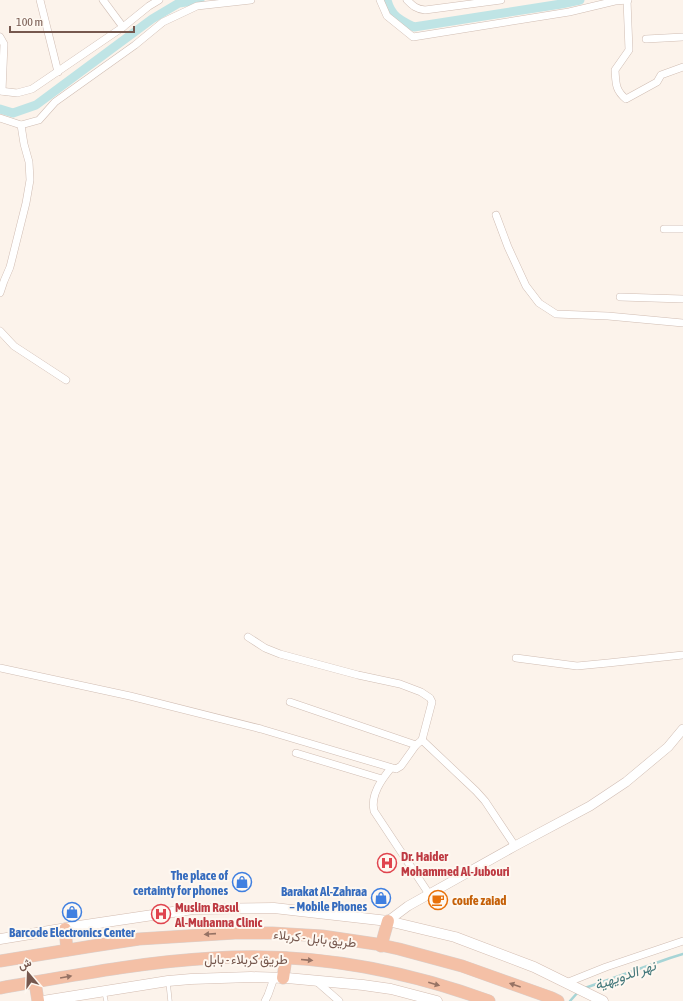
<svg xmlns="http://www.w3.org/2000/svg" width="683" height="1001" font-family="'Asap Condensed',Vazirmatn,sans-serif">
<style>
.lines{fill:none;stroke-linecap:round;stroke-linejoin:round}
.stream{stroke:#a6d4d6;stroke-width:2.5}
.canal{stroke:#bfe4e5;stroke-width:9}
.service-casing{stroke:#d0bdb3;stroke-width:4.5}
.minor-casing{stroke:#d0bdb3;stroke-width:8}
.tertiary-casing{stroke:#d0bdb3;stroke-width:10}
.secondary-casing{stroke:#d3bcb0;stroke-width:11}
.trunk-casing{stroke:#d9d0cd;stroke-width:13}
.service{stroke:#fff;stroke-width:3.5}
.minor{stroke:#fff;stroke-width:7}
.tertiary{stroke:#fff;stroke-width:9}
.secondary{stroke:#fff;stroke-width:10}
.trunk{stroke:#f4c0a6;stroke-width:12}
.oneway{fill:#967264}
.labels{text-anchor:middle;stroke-width:4;stroke-linejoin:round;paint-order:stroke}
.health-label{font-size:13px;font-weight:bold;fill:#be3a42;stroke:#fef8f1;text-anchor:start}
.shop-label{font-size:13px;font-weight:bold;fill:#366cbe;stroke:#fef8f1;text-anchor:end}
.food-label{font-size:13px;font-weight:bold;fill:#c56008;stroke:#fef8f1;text-anchor:start}
.street-label{font-size:13px;fill:#76584e;stroke:#fef8f1}
.water-label{font-size:14px;font-style:italic;fill:#42777a;stroke:#fef8f1}
</style>
<rect width="100%" height="100%" fill="#fcf3eb"/>
<g class="lines">
<g class="stream">
<path d="M585 988 670 958 683 954"/>
<path d="M570 1001 579 991"/>
</g>
<g class="canal">
<path d="M387 0C391 16 400 20 414 27L561 4 580 0"/>
<path d="M0 109 13 113 36 105 152 19 179 3 200 0"/>
</g>
<g class="service-casing">
<g id="service">
<path d="M168 982 170 1001"/>
<path d="M104 992 106 1001"/>
</g>
</g>
<g class="minor-casing">
<g id="minor">
<path d="M40 0 58 72"/>
<path d="M103 0 123 27"/>
<path d="M380 0 387 16 413 37 569 12 615 1 628 0"/>
<path d="M407 0C413 6 416 9 425 10L501 0"/>
<path d="M627 0 629 50 615 70C616 83 615 90 626 99L657 82 661 75 683 67"/>
<path d="M0 37 4 44 2 91"/>
<path d="M646 39 683 37"/>
<path d="M0 91 17 93 32 89 123 27 149 6 159 0"/>
<path d="M0 118 21 125 39 120 55 102 135 45 163 22 197 6 251 0"/>
<path d="M496 215 508 247 526 286 539 303 556 314 608 316 683 323"/>
<path d="M664 229H683"/>
<path d="M0 293 4 281 10 267 26 203 30 180 29 162 24 144 21 125"/>
<path d="M620 297 683 299"/>
<path d="M0 331 14 346 66 380"/>
<path d="M516 658 577 666 608 663 683 655"/>
<path d="M0 668 130 696 261 729 396 769 401 766 416 745 422 740 432 702 430 698 421 692 400 684 358 675 280 654 265 648 248 637"/>
<path d="M290 702 416 745"/>
<path d="M422 740 476 791 485 801 515 846"/>
<path d="M296 753 382 779"/>
<path d="M391 768C382 779 370 795 374 811L429 894"/>
<path d="M315 980 339 1001"/>
<path d="M566 983 606 967 683 941"/>
<path d="M265 1001 268 995 274 978"/>
</g>
</g>
<g class="tertiary-casing">
<path id="tertiary" d="M388 921 408 906 515 846 590 806 626 782 668 747 683 729"/>
</g>
<g class="secondary-casing">
<g id="secondary">
<path d="M0 939 79 926 193 909 274 908 388 921 455 937 534 967 603 1001"/>
<path d="M43 1001 168 981 191 979 251 977 287 978 363 985 391 989 437 1001"/>
</g>
</g>
<g class="trunk-casing">
<g id="trunk">
<path d="M65 929 67 950"/>
<path d="M381 946 388 921"/>
<path d="M0 961 93 946 139 939 235 933H272L322 936 376 944 399 949 462 966 552 998 558 1001"/>
<path d="M283 978 286 958"/>
<path d="M35 982 38 1001"/>
<path d="M0 988C70 976 141 962 213 958 306 952 401 969 489 1001"/>
</g>
</g>
<use href="#service" class="service"/>
<use href="#minor" class="minor"/>
<use href="#tertiary" class="tertiary"/>
<use href="#secondary" class="secondary"/>
<use href="#trunk" class="trunk"/>
</g>
<defs><path id="oneway-solid" d="M-6-.8H1V-3.2L6.5 0L1 3.2V.8H-6Z"/></defs>
<g class="oneway">
<use href="#oneway-solid" transform="translate(210 934) rotate(176)"/>
<use href="#oneway-solid" transform="translate(307 960) rotate(5)"/>
<use href="#oneway-solid" transform="translate(66 977) rotate(-10)"/>
<use href="#oneway-solid" transform="translate(434 984) rotate(16)"/>
<use href="#oneway-solid" transform="translate(515 985) rotate(-161)"/>
</g>
<defs>
<g id="hospital-ring" transform="scale(1)"><circle r="9.5" fill="#fef8f1" stroke="#e0444e" stroke-width="1.5"/><path d="M-5-5h3v3.5h4V-5h3V5h-3V1.5h-4V5h-3Z" fill="#e0444e"/></g>
<g id="shop-ring" transform="scale(1)"><circle r="9.5" fill="#fef8f1" stroke="#3f7fe0" stroke-width="1.5"/><path d="M-5-2.5h2.3a2.7 3.5 0 0 1 5.4 0H5L5.5 6h-11ZM-1.5-2.5h3a1.5 2.3 0 0 0-3 0Z" fill="#3f7fe0"/></g>
<g id="cafe-ring" transform="scale(1)"><circle r="9.5" fill="#fef8f1" stroke="#e8710a" stroke-width="1.5"/><path d="M-5.5-4.5H6V0H3Q3 3.5 0 3.5H-2.5Q-5.5 3.5-5.5 0ZM3-3.2v2h1.7v-2ZM-6 4.5H4V6H-6Z" fill="#e8710a"/></g>
</defs>
<g fill-rule="evenodd">
<use href="#hospital-ring" x="387" y="863"/>
<use href="#shop-ring" x="242" y="882"/>
<use href="#shop-ring" x="381" y="898"/>
<use href="#cafe-ring" x="438" y="900"/>
<use href="#shop-ring" x="72" y="912"/>
<use href="#hospital-ring" x="161" y="914"/>
</g>
<g class="labels">
<g class="health-label">
<text x="401" y="861">Dr. Haider<tspan x="401" dy="15">Mohammed Al-Jubouri</tspan></text>
<text x="175" y="912">Muslim Rasul<tspan x="175" dy="15">Al-Muhanna Clinic</tspan></text>
</g>
<g class="shop-label">
<text x="228" y="880">The place of<tspan x="228" dy="15">certainty for phones</tspan></text>
<text x="367" y="896">Barakat Al-Zahraa<tspan x="367" dy="15">– Mobile Phones</tspan></text>
<text x="72" y="937" text-anchor="middle">Barcode Electronics Center</text>
</g>
<g class="food-label">
<text x="452" y="905">coufe zaiad</text>
</g>
<g class="street-label">
<text transform="translate(315 938) rotate(6)" y="5">طريق بابل - كربلاء</text>
<text x="246" y="964">طريق كربلاء - بابل</text>
</g>
<g class="water-label">
<text transform="translate(625 975) rotate(-19)" y="5">نهر الدويهية</text>
</g>
</g>
<g transform="translate(28 973) rotate(341)" stroke="#fef8f1" stroke-width="3" paint-order="stroke">
<path d="M0-3L7 15L0 10L-7 15Z" fill="#76584e"/>
<text y="-6" font-size="11" font-weight="bold" text-anchor="middle" fill="#76584e">ش</text>
</g>
<path d="M10 26v6h124v-6" fill="none" stroke="#76584e" stroke-width="2"/>
<text x="16" y="26" font-size="12" fill="#76584e" stroke="#fef8f1" stroke-width="3" paint-order="stroke">100 m</text>
</svg>
